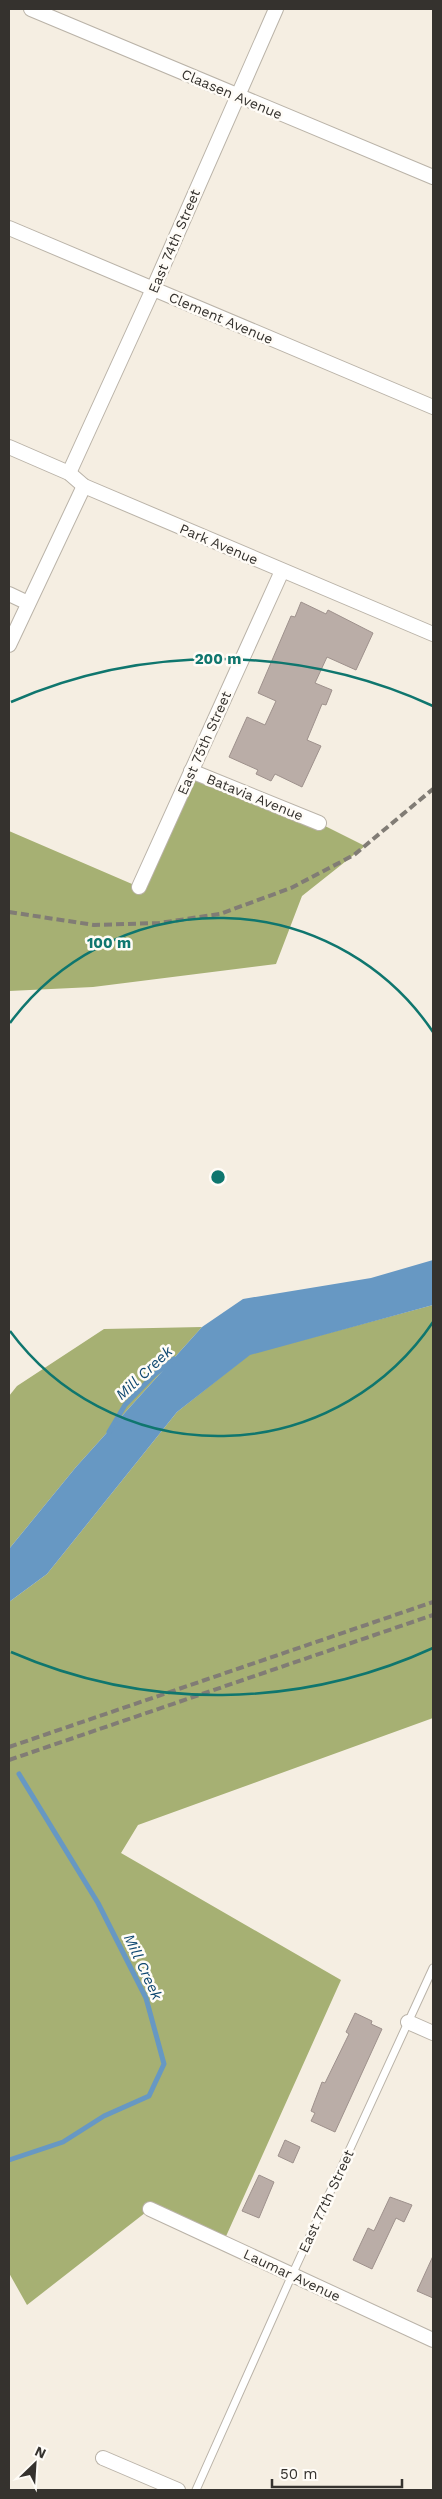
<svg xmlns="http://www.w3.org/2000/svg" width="442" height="2499" font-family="'Work Sans',sans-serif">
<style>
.forest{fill:#a6b073}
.water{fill:#6798c3}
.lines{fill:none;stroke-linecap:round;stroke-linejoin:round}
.stream{stroke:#6798c3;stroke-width:5}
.building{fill:#baada7;stroke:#9e918c}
.service-casing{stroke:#bab3a8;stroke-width:9}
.minor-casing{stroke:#bab3a8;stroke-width:16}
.service{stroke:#fff;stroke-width:7}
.minor{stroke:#fff;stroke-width:14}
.rail{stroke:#817c75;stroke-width:4;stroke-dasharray:8 4;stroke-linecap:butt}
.ring{fill:none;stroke:#0f766e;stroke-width:2.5}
.labels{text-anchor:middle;stroke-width:5;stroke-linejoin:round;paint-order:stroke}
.street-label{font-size:14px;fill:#35322e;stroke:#fffcf7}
.water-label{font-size:15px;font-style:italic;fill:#0f4871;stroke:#fffcf7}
.centre{fill:#0f766e;stroke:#fffcf7;stroke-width:2.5}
.ring-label{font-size:15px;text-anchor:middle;font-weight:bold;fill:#0f766e;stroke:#fffcf7;stroke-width:5;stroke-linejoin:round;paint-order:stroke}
</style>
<rect width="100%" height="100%" fill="#f5eee2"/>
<g class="forest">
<path d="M191 771 319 823 365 846 302 896 276 964 93 987 9 991V831L139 887Z"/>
<path d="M433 1305V1718L138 1825 121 1853 341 1980 223 2243 150 2209 27 2305 9 2273V1602L47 1574 177 1412 250 1354Z"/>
<path d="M202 1327 76 1467 9 1549V1396L17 1386 104 1329Z"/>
</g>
<path class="water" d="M433 1260V1305L250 1355 177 1412 47 1574 9 1602V1549L76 1467 202 1327 243 1299 371 1278Z"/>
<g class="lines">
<g class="stream">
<path d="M109 1432 125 1405 155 1374 174 1359"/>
<path d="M9 2160 63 2142 104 2116 149 2096 164 2064 146 1998 98 1903 19 1774"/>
</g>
</g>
<g class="building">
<path d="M301 602 326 614 328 610 373 633 356 670 327 657 315 683 332 690 326 705 322 704 307 740 321 746 302 787 275 774 271 781 256 774 258 770 229 757 247 717 265 725 276 701 258 693 291 616 295 617Z"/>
<path d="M355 2013 372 2021 371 2024 382 2029 335 2132 311 2121 315 2113 311 2111 322 2082 325 2083 349 2034 346 2032Z"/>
<path d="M285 2140 300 2147 293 2163 278 2156Z"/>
<path d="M259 2175 274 2182 259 2218 242 2211Z"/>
<path d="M390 2197 412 2205 404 2222 396 2218 372 2269 353 2260 368 2228 374 2231Z"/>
<path d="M433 2256V2298L417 2291Z"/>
</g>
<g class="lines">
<g class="service-casing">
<path id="service" d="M196 2490 292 2275 433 1968"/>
</g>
<g class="minor-casing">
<g id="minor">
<path d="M31 9 433 177"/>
<path d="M9 228 433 407"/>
<path d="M9 447 69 473 84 486 433 634"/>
<path d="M69 473 153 289 276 9"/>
<path d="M9 594 28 603"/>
<path d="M9 645 84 486"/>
<path d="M191 771 319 823"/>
<path d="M139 887 282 571"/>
<path d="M408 2022 433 2033"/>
<path d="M150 2209 433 2340"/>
<path d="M103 2458 178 2490"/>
</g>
</g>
<use href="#service" class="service"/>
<use href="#minor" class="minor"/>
<g class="rail">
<path d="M9 912 94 925 159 923 220 914 291 888 354 855 433 789"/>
<path d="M9 1747 433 1602"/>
<path d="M9 1760 433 1615"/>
</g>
</g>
<g class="ring">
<path d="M433 1322A259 259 0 0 1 10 1331M10 1023A259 259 0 0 1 433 1032"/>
<path d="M433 1648A518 518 0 0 1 11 1652M11 702A518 518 0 0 1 433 706"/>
</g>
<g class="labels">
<g class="street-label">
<text transform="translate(232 94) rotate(23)" y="5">Claasen Avenue</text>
<text transform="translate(174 241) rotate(-67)" y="5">East 74th Street</text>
<text transform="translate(221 318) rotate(23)" y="5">Clement Avenue</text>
<text transform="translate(219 544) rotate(23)" y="5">Park Avenue</text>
<text transform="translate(204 743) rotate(-66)" y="5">East 75th Street</text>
<text transform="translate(255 797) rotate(22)" y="5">Batavia Avenue</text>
<text transform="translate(326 2201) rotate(-65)" y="5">East 77th Street</text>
<text transform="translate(292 2275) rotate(25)" y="5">Laumar Avenue</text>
</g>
<g class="water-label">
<text transform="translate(144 1373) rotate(-43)" y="5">Mill Creek</text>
<text transform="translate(143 1967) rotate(65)" y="5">Mill Creek</text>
</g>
</g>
<circle cx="218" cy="1177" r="8" class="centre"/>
<g class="ring-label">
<text x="218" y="664">200 m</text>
<text x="109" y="948">100 m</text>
</g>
<rect width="442" height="2499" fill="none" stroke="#35322e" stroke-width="20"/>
<g transform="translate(35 2464) rotate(25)" stroke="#fffcf7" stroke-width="4" paint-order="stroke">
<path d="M0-4L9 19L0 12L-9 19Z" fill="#35322e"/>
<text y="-8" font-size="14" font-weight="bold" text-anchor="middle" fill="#35322e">N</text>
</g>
<path d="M272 2479v8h130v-8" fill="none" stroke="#35322e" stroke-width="2.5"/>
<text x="280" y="2479" font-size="15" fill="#35322e" stroke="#fffcf7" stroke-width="4" paint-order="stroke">50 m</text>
</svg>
